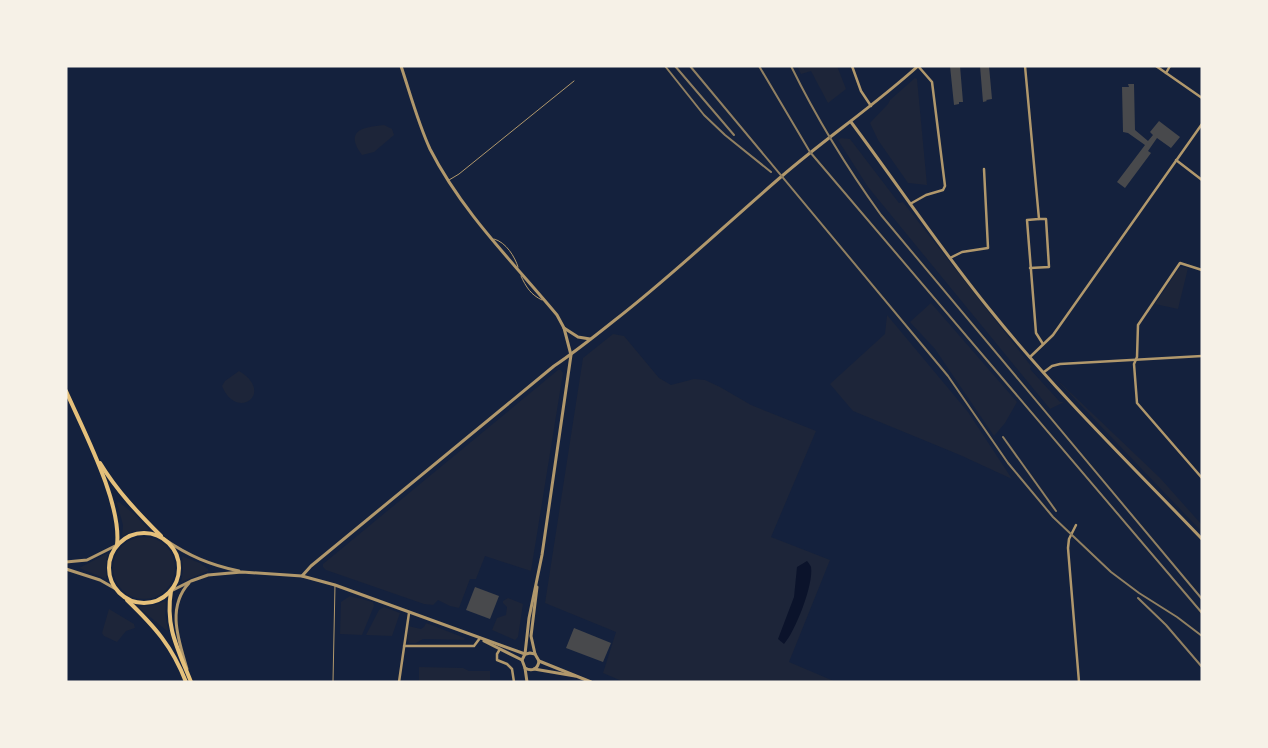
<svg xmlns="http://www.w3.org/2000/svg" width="1268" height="748" font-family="'Titillium Web',sans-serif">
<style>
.green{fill:#1d2539}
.water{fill:#0b132b}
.building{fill:#48494c}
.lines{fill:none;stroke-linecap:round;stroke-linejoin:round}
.service{stroke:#b1986c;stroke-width:1}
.minor{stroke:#b1986c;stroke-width:2.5}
.tertiary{stroke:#b1986c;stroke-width:3}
.trunk{stroke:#e5c07b;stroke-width:4}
.rail{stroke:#918062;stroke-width:2}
</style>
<rect width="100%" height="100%" fill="#14213d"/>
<g class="green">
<path d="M797 66H837L846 89 828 103 811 71 801 74Z"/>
<path d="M915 78 917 79 927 185 908 183 878 140 870 123 888 104 890 100Z"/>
<path d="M384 125 392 129 394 135 374 152 362 155C344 131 362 127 384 125Z"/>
<path d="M841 138 850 139 899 203 903 202 1031 366 1030 369 1060 402H1064L1050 409 868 187 838 140Z"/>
<path d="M1180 267 1188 268 1178 309 1155 304Z"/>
<path d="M931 303 1017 402 1005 423 994 436 935 349 910 322Z"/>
<path d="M887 315 968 412 1012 479 960 455 853 411 830 384 885 334Z"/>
<path d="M613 334 624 336 659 378 671 385 694 379 705 380 720 387 751 405 816 431 771 537 830 560 789 662 836 682H624L603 673 616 632 545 603 583 358Z"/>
<path d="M558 370H561L563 373 531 571 485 556 476 579H470L459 608 450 606 438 600 433 605 424 604 326 570 323 567V564Z"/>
<path d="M239 371C276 393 236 422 222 386L225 381Z"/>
<path d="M1052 375 1160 478 1202 525V532Z"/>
<path d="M119 502 134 514 149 530 134 531 122 536 123 525 117 503Z"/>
<circle cx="144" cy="568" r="31"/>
<path d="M108 553 106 563V579L79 568Z"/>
<path d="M182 556 200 563 208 569V571L181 582 183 571Z"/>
<path d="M350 596 373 602 374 606 362 635 340 634 341 602Z"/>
<path d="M508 598 523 604 518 637 515 640 492 630 497 618 506 615 507 607 503 603V601Z"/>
<path d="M166 601 165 615 168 630 167 631 138 607 154 605Z"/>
<path d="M384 607 400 613 392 636 366 635 379 610Z"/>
<path d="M109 609 134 624 135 628 126 631 117 642 104 636 102 633Z"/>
<path d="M426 623 465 638 464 640 423 639 416 643H409L407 638 408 626 421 629 424 627Z"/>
<path d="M419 667 463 668 469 671H490V682H416L419 681Z"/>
</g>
<path class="water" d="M807 561C808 562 811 566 811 567 814 584 795 632 784 644L778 639 794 597 797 567Z"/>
<g class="building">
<path d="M950 66H960L963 102H959V104L954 105Z"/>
<path d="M980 66H989L992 99 986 100 987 101 983 102Z"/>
<path d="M1128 84H1134L1135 130 1148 141 1153 135 1150 132 1159 121 1180 137 1171 148 1157 138 1148 151 1151 153 1125 188 1117 182 1145 145 1128 133 1123 132 1122 87H1129Z"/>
<path d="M475 587 499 596 490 619 466 610Z"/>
<path d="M574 628 611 643 603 662 566 648Z"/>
</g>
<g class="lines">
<g class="service">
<path d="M449 180 459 174 574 81"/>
<path d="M494 239C506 242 515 257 518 267"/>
<path d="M521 276C526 287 531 295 542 300"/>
<path d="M333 682 335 585"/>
</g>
<g class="minor">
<path d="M852 66 861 91 871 106"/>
<path d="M1025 66 1039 219 1027 220 1036 333 1043 344"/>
<path d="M1156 66 1202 98"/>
<path d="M1166 73 1170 66"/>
<path d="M1176 160 1202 180"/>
<path d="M910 204 926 195 943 190 945 186 932 82 918 66"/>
<path d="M950 258 962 252 988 248 984 169"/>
<path d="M1030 268 1049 267 1046 219H1039"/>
<path d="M1202 270 1180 263 1138 325 1137 357 1134 364 1137 403 1202 478"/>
<path d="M1030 357 1053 335 1202 124"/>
<path d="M1044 372 1052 366 1060 364 1202 356"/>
<path d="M1076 525 1069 539 1068 548 1079 682"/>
<path d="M404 646H474L480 638"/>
<path d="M500 649 497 654V660L507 664 512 669 514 682"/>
<path d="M399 682 409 613"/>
</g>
<g class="tertiary">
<path d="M401 66C410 93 418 123 430 149 462 212 512 261 557 315L564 328 571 355 542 555 529 618 525 654 522 660 525 668 527 682"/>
<path d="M851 122C898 185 941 250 991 311 1056 392 1130 464 1202 539"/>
<path d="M564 328 578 337 590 339"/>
<path d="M164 539C189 556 210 565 239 571"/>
<path d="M66 562 87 560 117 545"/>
<path d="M66 569 100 580 114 588"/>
<path d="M302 576 311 566 554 366C575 352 595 336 615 320 673 275 726 224 782 176 826 138 875 105 918 66"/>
<path d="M171 591 191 581 208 575 242 572 302 576 335 585 525 654"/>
<path d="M484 641 522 660"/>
<path d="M535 654 531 636 537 587"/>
<path d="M539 661 591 682"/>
<path d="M525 668C532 672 538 669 539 661L535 654 530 653 526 654"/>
<path d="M187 669C179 641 166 608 189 583"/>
<path d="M534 669 575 676"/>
</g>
<g class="trunk">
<path d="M66 391C83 430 122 503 117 545"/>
<path d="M100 463C117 491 138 513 161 536"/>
<circle cx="144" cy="568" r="35"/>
<path d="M171 591C165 627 178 649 191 682"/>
<path d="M127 600C155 627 172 646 186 682"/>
</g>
<g class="rail">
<path d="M665 66 704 115 725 135 771 172"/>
<path d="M675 66 734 135"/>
<path d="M690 66 948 376 1008 463 1053 517 1111 572 1139 593 1177 617 1202 636"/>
<path d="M759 66 810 152 1202 613"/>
<path d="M791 66C817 119 847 168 881 215L1202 599"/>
<path d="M1003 437 1056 511"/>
<path d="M1138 598 1166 625 1202 667"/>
</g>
</g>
<rect width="1268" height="748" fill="none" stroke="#f6f1e7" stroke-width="135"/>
</svg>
